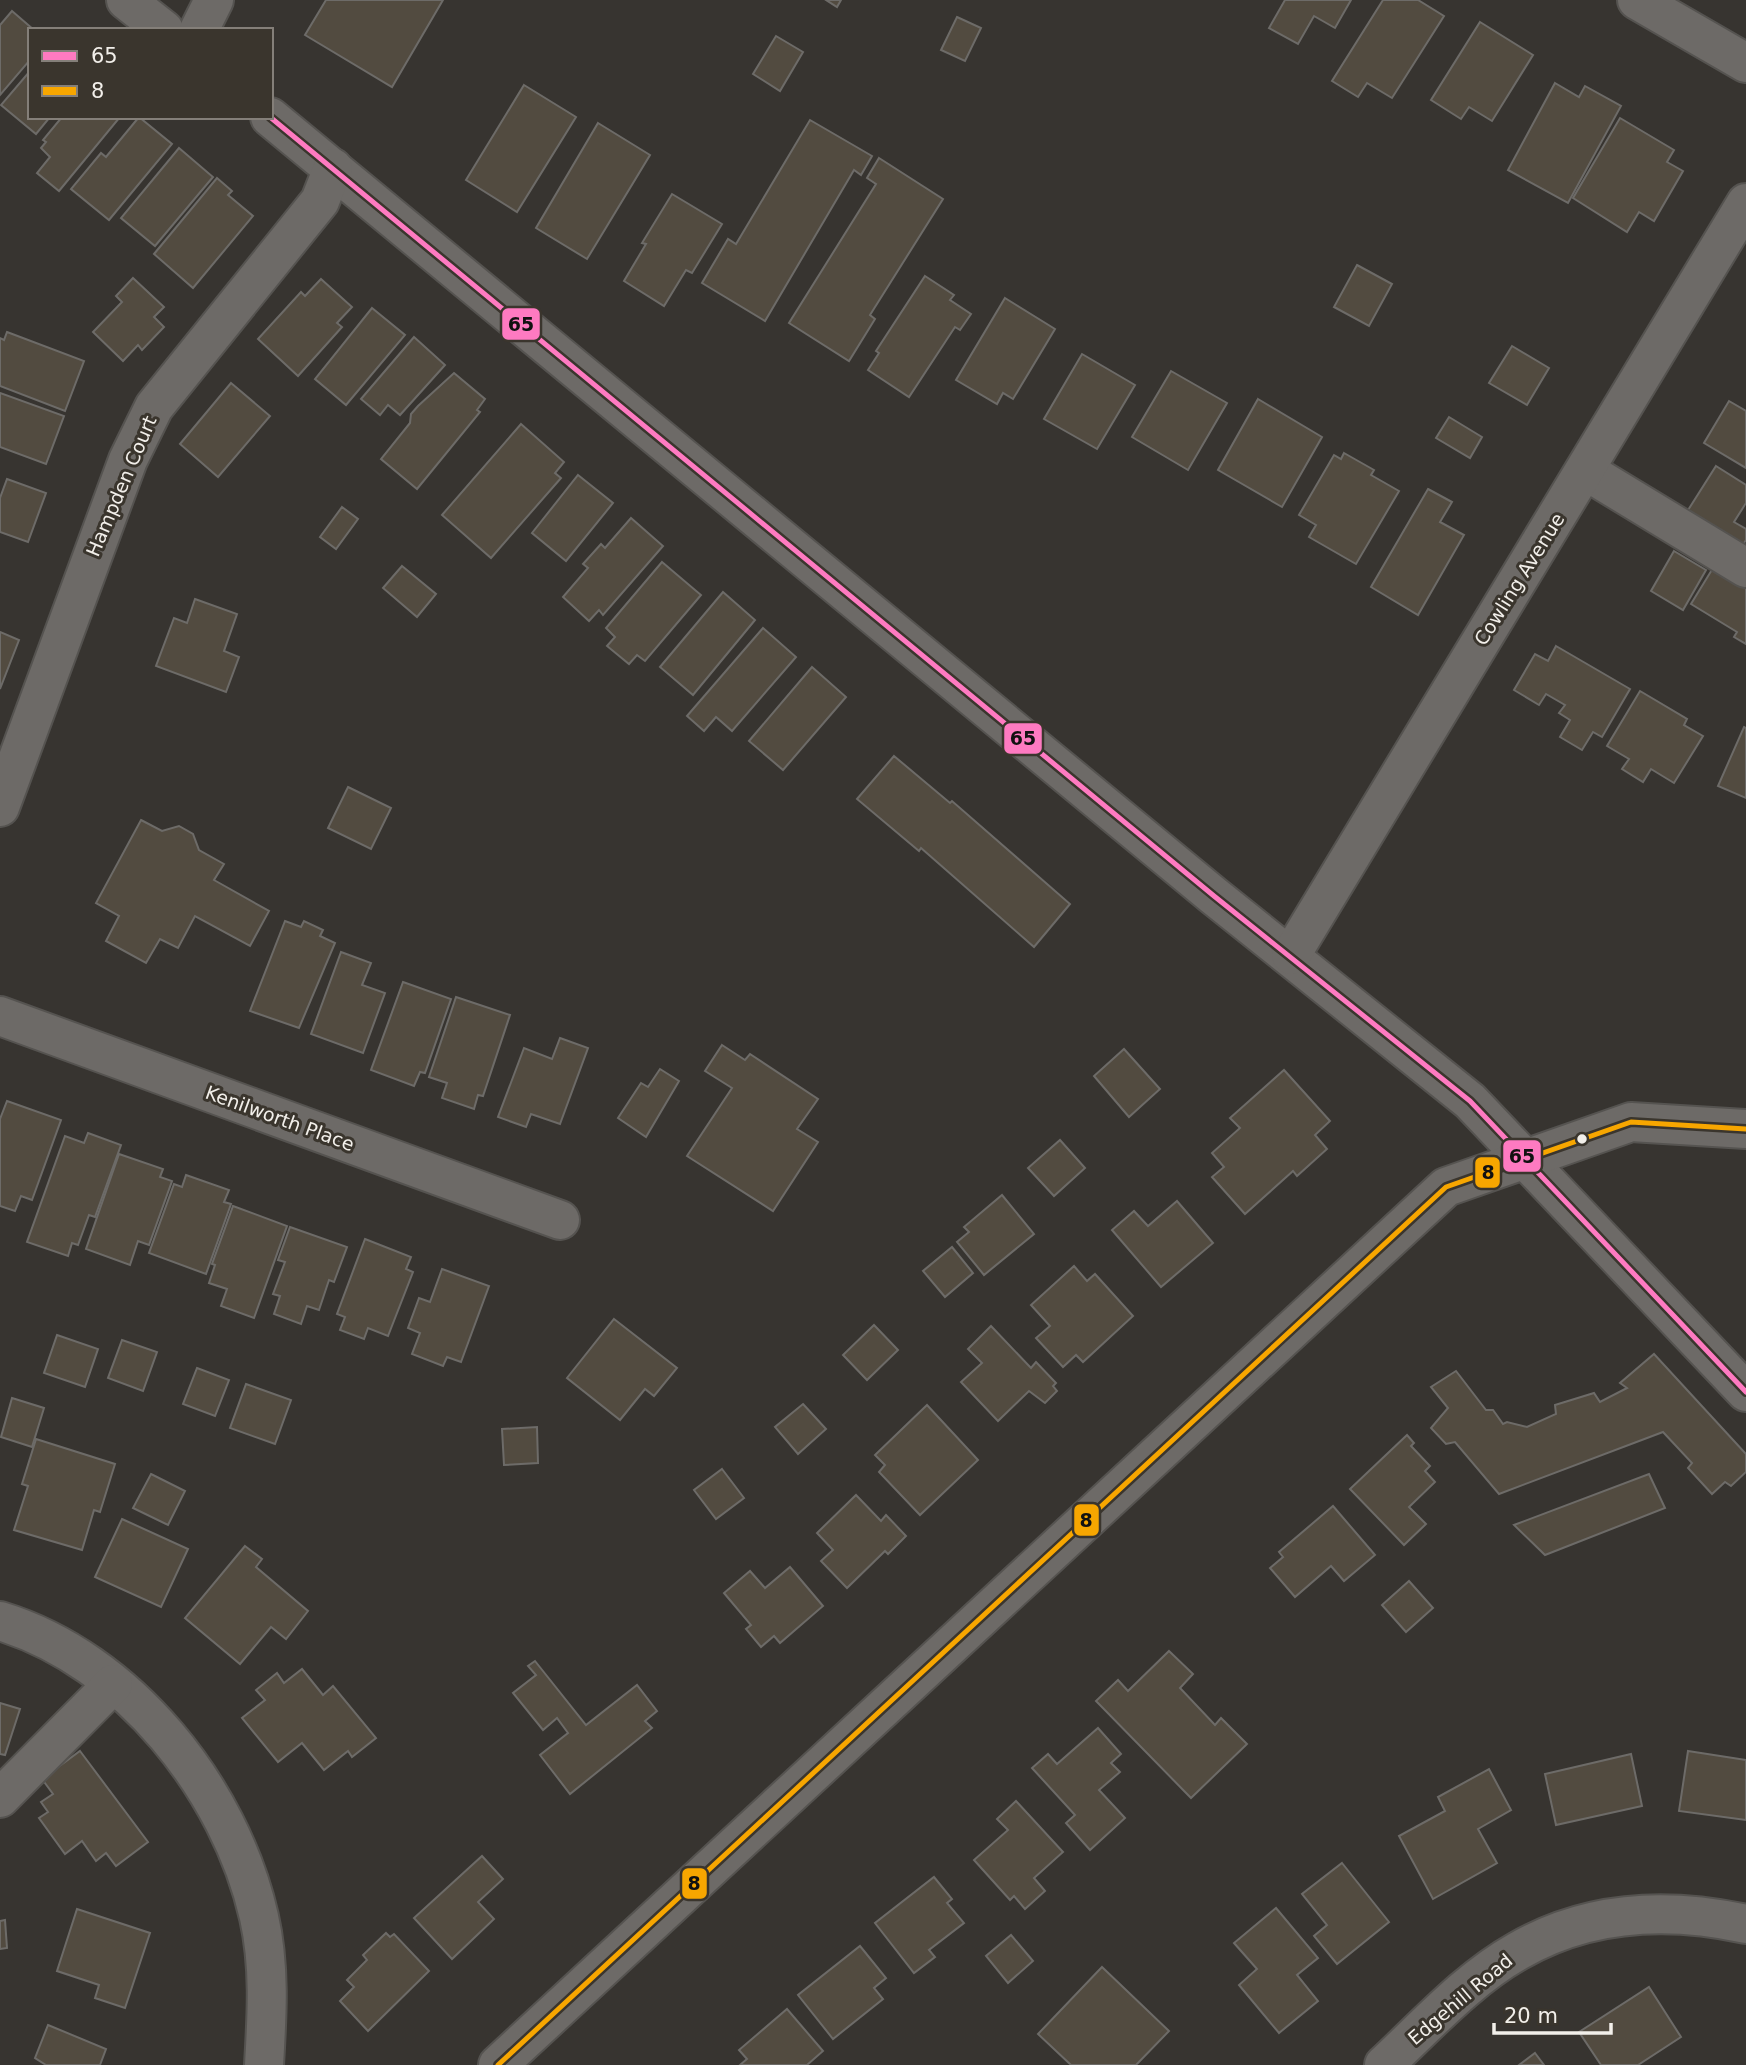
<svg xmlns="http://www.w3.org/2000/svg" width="1746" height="2065" font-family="'DejaVu Sans',sans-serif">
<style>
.building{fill:#524b40;stroke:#6d6b68;stroke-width:2}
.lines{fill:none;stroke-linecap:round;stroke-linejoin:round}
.street-casing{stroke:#555350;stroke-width:42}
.street{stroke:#6d6a67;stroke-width:38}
.bus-1-casing{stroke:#3a352d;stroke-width:10}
.bus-2-casing{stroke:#3a352d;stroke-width:10}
.bus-1{stroke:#fe7ac1;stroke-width:5}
.bus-2{stroke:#f7a600;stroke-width:5}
.bus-dot{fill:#f2efea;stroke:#3a352d;stroke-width:2.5}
.labels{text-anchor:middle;stroke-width:6;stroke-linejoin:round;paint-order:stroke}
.street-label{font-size:19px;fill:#f2efea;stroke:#3a352d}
.line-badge{stroke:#3a352d;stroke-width:2.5}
.pale-badge-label{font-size:19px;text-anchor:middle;font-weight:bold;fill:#111}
</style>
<rect width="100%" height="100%" fill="#373430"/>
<g class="building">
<path d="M326 0H443L392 87 305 35Z"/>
<path d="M826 0H841L837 7Z"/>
<path d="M1285 0H1351L1335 28 1314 16 1298 44 1269 28Z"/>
<path d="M1383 0H1418L1444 16 1392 98 1367 83 1358 97 1332 81Z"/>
<path d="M12 11 34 30H30V60L0 95V25Z"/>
<path d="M957 17 981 28 965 61 941 50Z"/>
<path d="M1480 22 1533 55 1492 121 1469 107 1461 119 1431 100Z"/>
<path d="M776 36 803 52 780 91 753 74Z"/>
<path d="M30 71V117H50L36 134 1 105Z"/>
<path d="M1555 83 1579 97 1585 86 1621 106 1568 203 1508 170Z"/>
<path d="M524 85 576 117 517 212 466 180Z"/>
<path d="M62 117H120L59 191 37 173 50 157 41 148 46 142 43 140Z"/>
<path d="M139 117 172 144 109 220 71 189 101 153 106 157Z"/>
<path d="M1620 118 1674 150 1667 162 1683 171 1654 221 1639 212 1627 232 1573 198Z"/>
<path d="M810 120 872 156 861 175 854 170 765 321 702 283 728 239 736 244Z"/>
<path d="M598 123 650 155 587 259 536 228Z"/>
<path d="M179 148 213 177 155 246 121 218Z"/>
<path d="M879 158 943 199 870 315 875 319 849 361 789 323 876 184 867 178Z"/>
<path d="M217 178 232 191 228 195 253 216 193 288 154 254Z"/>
<path d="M672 194 722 224 692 273 686 270 664 306 624 281 646 244 642 243Z"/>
<path d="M1357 265 1392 284 1369 326 1334 307Z"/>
<path d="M925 276 954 295 950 300 971 314 960 330 955 327 909 397 868 370 879 353 876 351Z"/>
<path d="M133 278 164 307 154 317 164 327 142 350 138 345 123 361 93 332 122 302 116 296Z"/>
<path d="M321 279 352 307 337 323 342 327 298 376 258 339 301 292 305 296Z"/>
<path d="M1005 298 1055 329 1013 399 1003 393 997 404 956 380Z"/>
<path d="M372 308 405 335 346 405 315 379Z"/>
<path d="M7 332 84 361 65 411 0 386V338L4 340Z"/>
<path d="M414 337 445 365 400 415 388 405 380 415 361 399Z"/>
<path d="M1512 346 1549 368 1527 405 1489 383Z"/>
<path d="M1082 354 1135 385 1097 449 1044 419Z"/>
<path d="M1171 371 1227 403 1188 470 1132 437Z"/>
<path d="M454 373 485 399 477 410 480 412 417 489 381 459 410 423 411 414 418 406Z"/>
<path d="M231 383 270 416 218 477 180 444Z"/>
<path d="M0 393 64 416 46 464 0 447Z"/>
<path d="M1258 399 1322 437 1282 507 1218 470Z"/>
<path d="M1729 401 1746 411V468L1704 443Z"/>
<path d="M1449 417 1482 437 1470 458 1436 438Z"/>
<path d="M521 424 564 462 555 473 561 478 491 558 442 515Z"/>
<path d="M1344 453 1374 470 1371 475 1399 491 1356 564 1309 537 1316 525 1299 515 1334 455 1341 459Z"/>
<path d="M1716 466 1746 485V503L1734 522 1746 529V540L1737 553 1683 518Z"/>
<path d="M578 475 613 503 566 561 532 533Z"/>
<path d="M7 479 46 493 28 542 0 532V498Z"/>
<path d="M1428 489 1452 502 1440 522 1464 535 1418 615 1371 587Z"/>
<path d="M342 507 358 519 336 549 320 537Z"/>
<path d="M631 518 663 546 603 615 599 610 589 621 563 597 588 568 583 564 601 544 605 548Z"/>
<path d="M1674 551 1706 570 1683 610 1651 591Z"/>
<path d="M662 562 701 595 645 661 637 655 629 664 607 646 615 637 606 628Z"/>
<path d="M402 566 436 594 417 617 383 588Z"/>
<path d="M1713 568 1746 588V644L1734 637 1737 632 1691 604Z"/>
<path d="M723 592 755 620 693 695 660 667Z"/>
<path d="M195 599 237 614 224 651 239 657 226 692 156 666 174 618 187 623Z"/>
<path d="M763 628 796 657 732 731 716 717 704 731 687 716Z"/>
<path d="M0 632 19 640 0 689Z"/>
<path d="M1556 646 1630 689 1602 737 1593 732 1582 750 1560 737 1570 720 1559 713 1565 705 1546 694 1539 705 1514 690 1535 654 1548 661Z"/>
<path d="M812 667 846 697 783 770 749 741Z"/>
<path d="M1640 691 1687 719 1684 725 1703 736 1674 783 1651 769 1643 782 1622 769 1629 759 1607 746Z"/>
<path d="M1744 727 1746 728V798L1718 786Z"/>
<path d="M894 756 950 803 952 801 1070 904 1034 947 921 848 919 851 857 799Z"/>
<path d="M348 787 391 808 371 849 328 828Z"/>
<path d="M141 820 162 831 179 826 193 834 199 850 224 864 214 880 269 911 250 946 195 916 178 948 160 939 146 963 106 941 119 916 96 903Z"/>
<path d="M285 921 301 927 304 921 323 930 320 936 335 943 299 1028 250 1011Z"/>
<path d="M341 952 371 963 362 985 385 993 363 1053 311 1034Z"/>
<path d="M403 982 451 999 425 1073 420 1072 414 1086 371 1070Z"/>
<path d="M456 997 510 1015 483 1096 478 1095 474 1109 442 1098 447 1083 429 1077Z"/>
<path d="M560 1038 588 1048 560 1124 531 1114 526 1127 498 1117 524 1048 552 1059Z"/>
<path d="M722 1045 745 1060 750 1054 818 1099 797 1129 818 1142 773 1211 687 1156 732 1088 705 1071Z"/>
<path d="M1124 1049 1160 1089 1129 1117 1094 1076Z"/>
<path d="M660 1069 679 1081 646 1137 618 1118 641 1083 648 1087Z"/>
<path d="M1284 1070 1330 1121 1315 1135 1327 1149 1297 1176 1293 1171 1245 1214 1212 1177 1224 1167 1212 1153 1240 1128 1230 1118Z"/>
<path d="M7 1101 61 1120 32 1200 21 1196 15 1211 0 1206V1119Z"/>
<path d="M88 1133 121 1145 95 1217 89 1215 78 1245 72 1243 68 1256 27 1242 65 1136 84 1143Z"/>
<path d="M1060 1140 1085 1168 1054 1196 1028 1168Z"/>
<path d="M119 1154 163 1169 160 1177 172 1181 149 1245 138 1241 130 1265 86 1249Z"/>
<path d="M186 1175 229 1190 224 1202 231 1204 206 1274 149 1253 174 1184 182 1187Z"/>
<path d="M1002 1195 1034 1234 984 1275 957 1242 969 1232 964 1227Z"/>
<path d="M1177 1201 1213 1243 1161 1287 1112 1230 1134 1211 1148 1226Z"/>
<path d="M233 1206 287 1226 254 1318 221 1306 227 1289 209 1283 215 1265 212 1264Z"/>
<path d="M290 1227 347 1247 334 1282 329 1280 319 1310 307 1306 301 1324 274 1314 280 1296 273 1294 285 1262 278 1260Z"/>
<path d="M365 1239 411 1257 406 1269 413 1272 388 1336 368 1328 364 1339 340 1330 345 1317 337 1314Z"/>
<path d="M952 1247 973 1273 945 1297 923 1271Z"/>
<path d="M1074 1266 1087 1281 1095 1274 1133 1316 1083 1362 1076 1355 1063 1367 1036 1338 1050 1326 1031 1305Z"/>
<path d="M442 1269 489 1286 461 1362 447 1357 443 1366 412 1354 420 1333 408 1328 419 1298 430 1302Z"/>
<path d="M614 1319 677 1368 654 1396 645 1389 620 1420 567 1378Z"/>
<path d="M874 1325 898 1350 867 1380 843 1355Z"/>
<path d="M991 1326 1031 1368 1036 1362 1056 1383 1053 1386 1057 1391 1045 1403 1029 1391 998 1421 961 1382 982 1363 968 1349Z"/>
<path d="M57 1335 98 1349 85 1387 44 1373Z"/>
<path d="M122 1340 157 1352 143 1391 108 1378Z"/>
<path d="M1654 1354 1746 1454V1472L1731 1486 1725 1482 1712 1494 1688 1468 1692 1463 1663 1432 1499 1494 1455 1442 1446 1444 1431 1428 1448 1408 1431 1387 1456 1371 1486 1410H1493L1503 1424 1507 1422 1527 1427 1556 1414 1555 1405 1594 1393 1600 1402 1627 1388 1620 1383Z"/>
<path d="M197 1368 229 1380 215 1416 183 1404Z"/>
<path d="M246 1384 291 1400 275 1444 230 1428Z"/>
<path d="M12 1398 44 1408 32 1447 1 1437Z"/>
<path d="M803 1404 826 1429 798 1454 775 1427Z"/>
<path d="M927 1405 978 1460 920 1515 879 1472 885 1465 875 1455Z"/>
<path d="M537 1427 538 1463 504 1465 502 1429Z"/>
<path d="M1407 1435 1414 1443 1411 1446 1430 1466 1425 1471 1435 1482 1409 1507 1426 1524 1404 1545 1350 1489Z"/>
<path d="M36 1439 115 1464 100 1512 94 1510 82 1550 14 1530 28 1486 22 1484Z"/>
<path d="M722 1469 744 1498 716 1519 694 1490Z"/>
<path d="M151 1474 185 1491 168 1525 133 1508Z"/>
<path d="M1649 1474 1665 1508 1545 1555 1514 1525Z"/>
<path d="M856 1495 881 1521 886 1515 906 1536 888 1554 885 1551 847 1588 821 1561 833 1550 817 1533Z"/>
<path d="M1333 1506 1375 1555 1344 1581 1331 1566 1295 1597 1270 1568 1283 1557 1279 1552Z"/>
<path d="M122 1519 188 1549 161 1607 95 1577Z"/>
<path d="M245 1546 262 1559 256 1567 308 1611 286 1639 271 1627 240 1664 185 1618Z"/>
<path d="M790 1567 823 1606 780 1643 774 1636 761 1647 746 1629 751 1625 724 1593 750 1571 765 1588Z"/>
<path d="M1409 1581 1433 1608 1406 1632 1382 1605Z"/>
<path d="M1169 1651 1193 1674 1180 1688 1215 1725 1221 1718 1247 1744 1191 1798 1096 1701 1118 1680 1128 1691Z"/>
<path d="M535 1661 586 1725 637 1685 657 1711 645 1721 652 1728 570 1794 540 1755 568 1733 557 1718 543 1730 513 1693 536 1675 528 1666Z"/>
<path d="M302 1669 323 1695 333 1686 376 1738 352 1757 348 1751 324 1770 302 1743 278 1762 242 1718 265 1700 256 1690 277 1673 284 1683Z"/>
<path d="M0 1703 20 1709 5 1755 0 1754Z"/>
<path d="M1098 1728 1121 1754 1111 1763 1120 1772 1099 1790 1125 1818 1090 1850 1066 1823 1075 1815 1032 1768 1048 1754 1057 1764Z"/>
<path d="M80 1751 148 1842 116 1866 106 1853 96 1861 82 1841 65 1854 39 1818 48 1812 41 1802 53 1794 42 1779Z"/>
<path d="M1688 1751 1746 1760V1820L1679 1811Z"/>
<path d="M1631 1754 1642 1806 1556 1825 1545 1774Z"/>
<path d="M1489 1769 1511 1810 1478 1829 1497 1863 1433 1899 1399 1836 1445 1811 1438 1797Z"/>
<path d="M1016 1801 1063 1852 1034 1878 1045 1891 1025 1909 1014 1896 1010 1900 974 1860 1008 1830 997 1819Z"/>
<path d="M482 1856 503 1879 478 1902 494 1919 452 1959 414 1918Z"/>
<path d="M1342 1863 1389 1922 1337 1964 1314 1936 1327 1925 1302 1894Z"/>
<path d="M934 1877 952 1899 947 1903 964 1923 929 1950 935 1957 914 1973 875 1923Z"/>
<path d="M1276 1908 1318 1958 1297 1975 1318 2001 1279 2033 1239 1985 1257 1969 1234 1943Z"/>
<path d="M77 1909 150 1933 125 2008 95 1998 99 1985 57 1971Z"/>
<path d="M5 1920 7 1948 0 1949V1921Z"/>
<path d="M386 1933 390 1937 394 1934 429 1971 368 2031 340 2001 354 1987 347 1980 367 1960 363 1955Z"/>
<path d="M1011 1935 1033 1961 1008 1983 986 1956Z"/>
<path d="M860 1946 886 1978 874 1988 883 1999 833 2039 798 1995Z"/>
<path d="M1102 1967 1169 2031 1136 2065H1071L1038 2034Z"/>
<path d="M1649 1987 1681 2037 1638 2065H1601L1579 2032Z"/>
<path d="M787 2009 823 2051 807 2065H740L747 2059 739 2050Z"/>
<path d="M48 2025 106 2049 100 2065H46L35 2058Z"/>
<path d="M1535 2053 1544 2065H1519Z"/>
</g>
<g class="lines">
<g class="street-casing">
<g id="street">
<path d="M126 0 164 30"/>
<path d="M1637 0 1746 63"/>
<path d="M199 30 214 0"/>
<path d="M270 117 1214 896 1470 1101 1746 1392"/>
<path d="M1586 471 1746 568"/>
<path d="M0 807 128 460 154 407 320 201 333 168"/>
<path d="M1291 955 1746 203"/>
<path d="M0 1016 560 1220"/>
<path d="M0 1621C128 1660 230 1789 259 1917 270 1966 267 2015 264 2065"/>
<path d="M0 1798 113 1684"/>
<path d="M498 2065 1446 1187 1631 1122 1746 1129"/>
<path d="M1384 2065C1426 2026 1468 1979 1518 1951 1589 1910 1668 1907 1746 1924"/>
</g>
</g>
<use href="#street" class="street"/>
<g class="bus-1-casing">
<path id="bus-1" d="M270 117 1214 896 1470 1101 1746 1392"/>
</g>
<g class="bus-2-casing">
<path id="bus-2" d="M498 2065 1446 1187 1631 1122 1746 1129"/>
</g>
<use href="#bus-1" class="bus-1"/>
<use href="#bus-2" class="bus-2"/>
</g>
<circle class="bus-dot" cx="1582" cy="1139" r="6"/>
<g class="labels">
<g class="street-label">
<text transform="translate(121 486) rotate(-67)" y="7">Hampden Court</text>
<text transform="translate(1519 579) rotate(-58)" y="7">Cowling Avenue</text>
<text transform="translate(280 1118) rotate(20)" y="7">Kenilworth Place</text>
<text transform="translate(1460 1999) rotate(-40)" y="7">Edgehill Road</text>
</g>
</g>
<g class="line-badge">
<rect x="501" y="307" width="40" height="34" rx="7" fill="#fe7ac1"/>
<rect x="1003" y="722" width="40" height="33" rx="7" fill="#fe7ac1"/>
<rect x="1502" y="1139" width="40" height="34" rx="7" fill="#fe7ac1"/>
<rect x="1474" y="1156" width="27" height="33" rx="7" fill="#f7a600"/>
<rect x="1073" y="1503" width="27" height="34" rx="7" fill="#f7a600"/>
<rect x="681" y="1867" width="27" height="33" rx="7" fill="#f7a600"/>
</g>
<g class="pale-badge-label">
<text x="521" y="331">65</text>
<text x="1023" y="745">65</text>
<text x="1522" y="1163">65</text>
<text x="1488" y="1179">8</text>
<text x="1086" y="1527">8</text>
<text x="694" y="1890">8</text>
</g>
<rect x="28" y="28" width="245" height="91" fill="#3a352d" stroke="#847f79" stroke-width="2"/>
<rect x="42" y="51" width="35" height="10" fill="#fe7ac1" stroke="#847f79" stroke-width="2"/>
<text x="91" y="63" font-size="21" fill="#f2efea">65</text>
<rect x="42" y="86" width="35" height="10" fill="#f7a600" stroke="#847f79" stroke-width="2"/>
<text x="91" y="98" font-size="21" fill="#f2efea">8</text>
<path d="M1494 2023v10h117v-10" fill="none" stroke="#f2efea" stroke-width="3.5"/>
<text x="1504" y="2023" font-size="21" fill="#f2efea" stroke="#3a352d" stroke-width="5" paint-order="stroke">20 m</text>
</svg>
